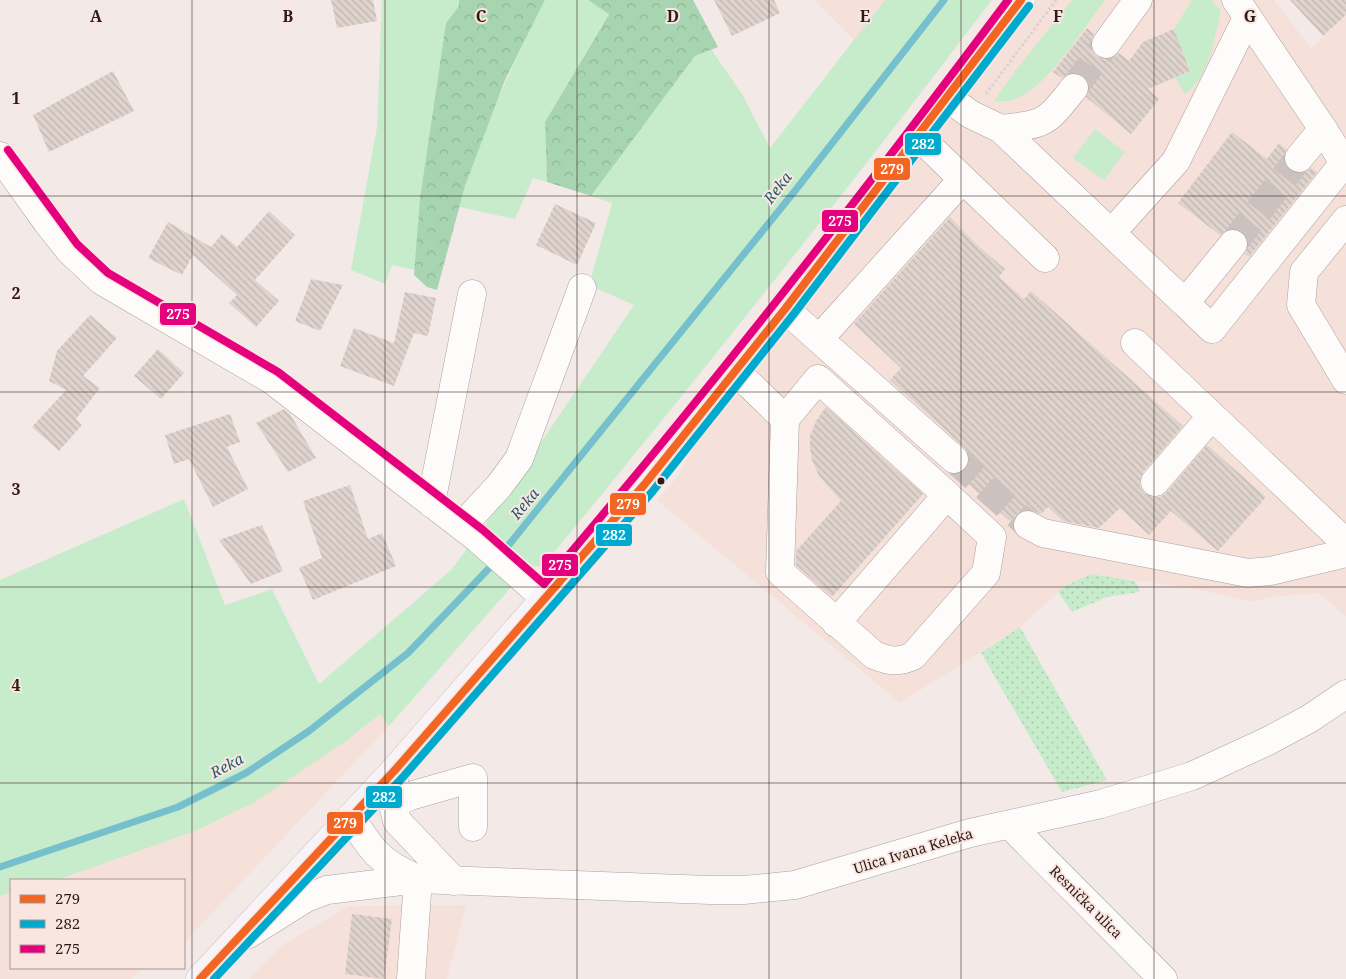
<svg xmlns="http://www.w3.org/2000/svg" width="1346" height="979" font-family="'Noto Serif',serif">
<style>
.built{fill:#f6e0da}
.green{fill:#c7eccc}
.forest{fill:url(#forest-crowns)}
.garden{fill:url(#garden-dots)}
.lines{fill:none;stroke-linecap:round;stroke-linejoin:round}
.stream{stroke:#76bfcc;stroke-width:7}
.building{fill:url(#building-back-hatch)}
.minor-tunnel{stroke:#cbc1be;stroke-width:28;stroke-dasharray:28 14;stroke-linecap:butt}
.minor-casing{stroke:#aca09e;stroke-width:29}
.major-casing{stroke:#cdc6c4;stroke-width:29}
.path{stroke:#d6d3d2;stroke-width:3;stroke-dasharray:2.5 2.5;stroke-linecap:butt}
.minor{stroke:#fdfcfb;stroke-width:28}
.major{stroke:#f8f3f6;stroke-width:28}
.bus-1-casing{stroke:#f9e6e1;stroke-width:11}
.bus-2-casing{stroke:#f9e6e1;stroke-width:11}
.bus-3-casing{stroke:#f9e6e1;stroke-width:11}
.bus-1{stroke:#f26522;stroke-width:8}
.bus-2{stroke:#00a9ce;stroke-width:8}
.bus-3{stroke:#e5007d;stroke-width:8}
.grid{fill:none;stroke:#2c1b18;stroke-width:1;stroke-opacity:0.55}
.bus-dot{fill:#2c1b18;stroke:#f9e6e1;stroke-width:2}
.labels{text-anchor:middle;stroke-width:4;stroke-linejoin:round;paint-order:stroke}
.street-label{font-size:14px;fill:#2c1b18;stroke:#f9e6e1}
.water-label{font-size:15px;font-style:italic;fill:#235e69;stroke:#f9e6e1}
.grid-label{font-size:16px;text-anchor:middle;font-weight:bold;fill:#2c1b18;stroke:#f9e6e1;stroke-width:4;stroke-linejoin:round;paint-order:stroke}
.line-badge{stroke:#f9e6e1;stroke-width:2}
.badge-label{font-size:14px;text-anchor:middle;font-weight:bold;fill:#fff}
</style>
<defs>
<pattern id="forest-crowns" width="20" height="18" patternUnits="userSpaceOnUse" patternTransform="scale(1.25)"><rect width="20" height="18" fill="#a7d5b1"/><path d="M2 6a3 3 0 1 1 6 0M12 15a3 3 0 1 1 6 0" fill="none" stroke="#90b698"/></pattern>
<pattern id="garden-dots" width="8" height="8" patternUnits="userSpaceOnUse" patternTransform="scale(1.25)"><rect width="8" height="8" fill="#c7eccc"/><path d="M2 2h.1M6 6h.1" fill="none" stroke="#abcaae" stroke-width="1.8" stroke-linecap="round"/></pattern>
<pattern id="building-back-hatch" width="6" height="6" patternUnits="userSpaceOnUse" patternTransform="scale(1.25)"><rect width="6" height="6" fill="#dfd3cd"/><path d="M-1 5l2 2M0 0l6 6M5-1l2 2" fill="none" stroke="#c0b5af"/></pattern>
</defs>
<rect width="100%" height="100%" fill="#f3eae7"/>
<g class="built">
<path d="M815 0H885L855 41Z"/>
<path d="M1037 0H1274L1311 48 1346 15V617L1319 593 1272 597 1252 602 1196 589 1091 574 1064 587 1020 627 900 703 657 500 678 476 697 440 913 166Z"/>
<path d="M380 714 389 726 184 943V880H57L75 875 346 741Z"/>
<path d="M11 893V968H142L131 979H0V896Z"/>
<path d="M466 905 447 979H249L284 944 349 906Z"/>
</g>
<g class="green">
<path d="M382 0H459V6L446 23 420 198 415 270 392 265 385 284 351 270 377 127Z"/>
<path d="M545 0H588L609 13 545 122 547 182 533 178 515 219 459 207C478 135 512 67 545 0Z"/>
<path d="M885 0H992C846 192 696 381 542 567L533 566 485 525 634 305 589 285 612 203 591 196 695 56 711 49 742 94 770 148Z"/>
<path d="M1072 0H1105C1081 31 1050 86 1013 100 1007 102 1000 101 994 101L1015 71Z"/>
<path d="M1192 0H1212L1221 11C1214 39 1209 78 1185 94L1175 78 1190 71 1174 29Z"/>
<path d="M1095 129 1125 152 1104 180 1073 158Z"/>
<path d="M184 499 225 605 272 589 319 684 451 570 469 546 513 585 389 726 380 714 346 741 255 802 195 831 57 880H11V893L0 896V580Z"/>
</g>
<g class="forest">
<path d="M459 0H545L505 80 465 186 437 290 427 287 414 275 420 198 446 23 459 6Z"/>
<path d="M588 0H693L718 47 695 56 591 196 547 182 545 122 609 14Z"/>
</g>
<g class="garden">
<path d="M1091 574 1135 581 1140 592 1107 597 1072 612 1058 592 1065 586Z"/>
<path d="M1020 627 1107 780 1062 792 981 653Z"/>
</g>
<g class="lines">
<g class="stream">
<path d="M503 552 794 192 944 0"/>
<path d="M0 867 178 807 246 773 309 731 408 653 496 561"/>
</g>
</g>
<g class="building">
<path d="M331 0H373L377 21 337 28Z"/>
<path d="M714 0H774L780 13 732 36Z"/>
<path d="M1290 0H1346V15L1323 36Z"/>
<path d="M1087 28 1094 34 1090 43 1092 51 1096 56 1105 60 1113 58 1119 53 1129 61 1143 42 1174 29 1190 71 1148 89 1159 99 1131 134 1086 97 1089 90V83L1083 76 1076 73H1069L1062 78 1053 72Z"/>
<path d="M113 71 134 111 49 152 33 115Z"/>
<path d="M1232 132 1267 159 1279 143 1286 149 1284 156V163L1289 170 1297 173H1304L1311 168 1317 172 1249 257 1245 254 1248 247V239L1242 232 1236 229H1228L1220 235 1178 203Z"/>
<path d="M555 204 596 223 577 265 536 245Z"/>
<path d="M269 211 295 235 255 280 279 301 256 327 229 303 237 295 193 255 182 275 148 258 168 222 211 247 222 234 237 247Z"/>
<path d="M950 217 976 244 1005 269 999 277 1024 299 1031 291 1183 426 1143 472 1140 480V487L1144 493 1153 497H1160L1166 493 1207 445 1266 497 1218 551 1171 511 1149 535 1120 508 1099 528 1063 521 1048 507 1041 514 1028 509 1020 512 1014 517 1013 524 957 474 965 470 969 463V455L965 448 890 380 901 368 854 324Z"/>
<path d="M311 279 343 285 320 331 295 321Z"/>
<path d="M405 292 436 298 428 336 414 333 394 386 340 366 354 328 394 343Z"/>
<path d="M90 315 117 338 83 376 100 388 76 419 82 425 59 451 32 427 66 390 49 381 57 351Z"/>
<path d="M158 349 184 373 161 399 134 376Z"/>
<path d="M826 407 923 494 832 597 796 565V551L841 501 819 476 812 460 810 448V436L816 421Z"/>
<path d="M284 409 290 414 316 458 288 472 256 423Z"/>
<path d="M230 414 240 442 227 447 248 489 213 507 189 459 174 464 165 435Z"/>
<path d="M350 485 368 539 382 533 396 566 313 600 299 568 322 558 303 501Z"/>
<path d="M262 525 283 571 251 584 219 540Z"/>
<path d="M352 914 392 919 384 979 345 974Z"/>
</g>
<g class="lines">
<g class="minor-tunnel">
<path d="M1074 88 1106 44"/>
<path d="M1233 244 1299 158"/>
<path d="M954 459 1028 525"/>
</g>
<g class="minor-casing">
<g id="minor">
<path d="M1236 0 1323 129 1299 158"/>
<path d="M1106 44 1138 0"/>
<path d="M948 98 970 114 1001 129 1185 303 1233 244"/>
<path d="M1001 129C1047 124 1046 123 1074 88"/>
<path d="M918 136 1045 258"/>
<path d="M0 156 47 222 70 251 102 281 272 380 477 538 545 598"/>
<path d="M1346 220 1304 272 1301 305 1346 380"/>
<path d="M1112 232 1176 161 1247 18"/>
<path d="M1185 303 1212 329 1344 163 1323 129"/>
<path d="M785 309 954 459"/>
<path d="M820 338 962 180"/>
<path d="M1135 343 1346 543"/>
<path d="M734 373 750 385 785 419 780 572 874 655C889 661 897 663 913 656L986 573 992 537 947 495"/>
<path d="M785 419 818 379 947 495 836 623"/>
<path d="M1155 482 1212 416"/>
<path d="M431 503 472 294"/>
<path d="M1028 525 1043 533 1248 573 1271 571 1346 553"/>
<path d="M462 526 499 486 519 459 582 288"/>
<path d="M395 770 393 804 397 821 454 881"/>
<path d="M393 804 410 796 473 778V827"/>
<path d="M351 817C372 851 380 863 418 879L710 890H744L795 885 970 833 1101 804 1192 776 1268 741 1309 719 1346 694"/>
<path d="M1010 825 1163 979"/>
<path d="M247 935 306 898 327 890 418 879 411 979"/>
</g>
</g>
<g class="major-casing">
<path id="major" d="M200 979 395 770 644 485 785 309 1021 0"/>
</g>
<path class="path" d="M986 94 1056 0"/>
<use href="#minor" class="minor"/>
<use href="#major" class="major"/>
<g class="bus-1-casing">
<path id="bus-1" d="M200 979 395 770 644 485 785 309 1021 0"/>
</g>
<g class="bus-2-casing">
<path id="bus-2" d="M214 979 403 777 652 492 793 315 1029 6"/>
</g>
<g class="bus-3-casing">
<path id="bus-3" d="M8 150 77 244 108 273 278 372 483 530 544 584C706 395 859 199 1008 0"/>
</g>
<use href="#bus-1" class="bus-1"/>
<use href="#bus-2" class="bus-2"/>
<use href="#bus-3" class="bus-3"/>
</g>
<path class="grid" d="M192 0V979M385 0V979M577 0V979M769 0V979M961 0V979M1154 0V979M0 196H1346M0 392H1346M0 587H1346M0 783H1346"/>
<circle class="bus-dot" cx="661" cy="481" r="4.5"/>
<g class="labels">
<g class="street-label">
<text transform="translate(913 851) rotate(-17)" y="5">Ulica Ivana Keleka</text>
<text transform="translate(1086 902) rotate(45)" y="5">Resnička ulica</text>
</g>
<g class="water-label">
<text transform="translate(778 188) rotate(-52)" y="5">Reka</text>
<text transform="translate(525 504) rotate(-50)" y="5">Reka</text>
<text transform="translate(227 766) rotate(-28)" y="5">Reka</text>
</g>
</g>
<g class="grid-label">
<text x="96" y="22">A</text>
<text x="288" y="22">B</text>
<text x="481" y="22">C</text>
<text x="673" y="22">D</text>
<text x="865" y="22">E</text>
<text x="1058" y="22">F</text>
<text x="1250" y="22">G</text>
<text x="16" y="104">1</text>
<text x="16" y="299">2</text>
<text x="16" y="495">3</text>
<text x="16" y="691">4</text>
</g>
<g class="line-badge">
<rect x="904" y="132" width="38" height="24" rx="5" fill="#00a9ce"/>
<rect x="873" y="157" width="38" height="24" rx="5" fill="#f26522"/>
<rect x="821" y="209" width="38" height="24" rx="5" fill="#e5007d"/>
<rect x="159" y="302" width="38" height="24" rx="5" fill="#e5007d"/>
<rect x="609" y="492" width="38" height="24" rx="5" fill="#f26522"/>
<rect x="595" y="523" width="38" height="24" rx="5" fill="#00a9ce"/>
<rect x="541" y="553" width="38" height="24" rx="5" fill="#e5007d"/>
<rect x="365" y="785" width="38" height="24" rx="5" fill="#00a9ce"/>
<rect x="326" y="811" width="38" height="24" rx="5" fill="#f26522"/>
</g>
<g class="badge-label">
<text x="923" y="149">282</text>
<text x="892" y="174">279</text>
<text x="840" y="226">275</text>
<text x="178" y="319">275</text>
<text x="628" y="509">279</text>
<text x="614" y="540">282</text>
<text x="560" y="570">275</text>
<text x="384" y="802">282</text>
<text x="345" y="828">279</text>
</g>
<rect x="10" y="879" width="175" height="90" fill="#f9e6e1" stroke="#a79591"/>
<rect x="20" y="895" width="25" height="8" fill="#f26522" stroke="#a79591"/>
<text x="55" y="904" font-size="15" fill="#2c1b18">279</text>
<rect x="20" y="920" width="25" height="8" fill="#00a9ce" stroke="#a79591"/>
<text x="55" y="929" font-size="15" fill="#2c1b18">282</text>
<rect x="20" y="945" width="25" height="8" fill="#e5007d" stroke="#a79591"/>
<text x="55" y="954" font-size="15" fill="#2c1b18">275</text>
</svg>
